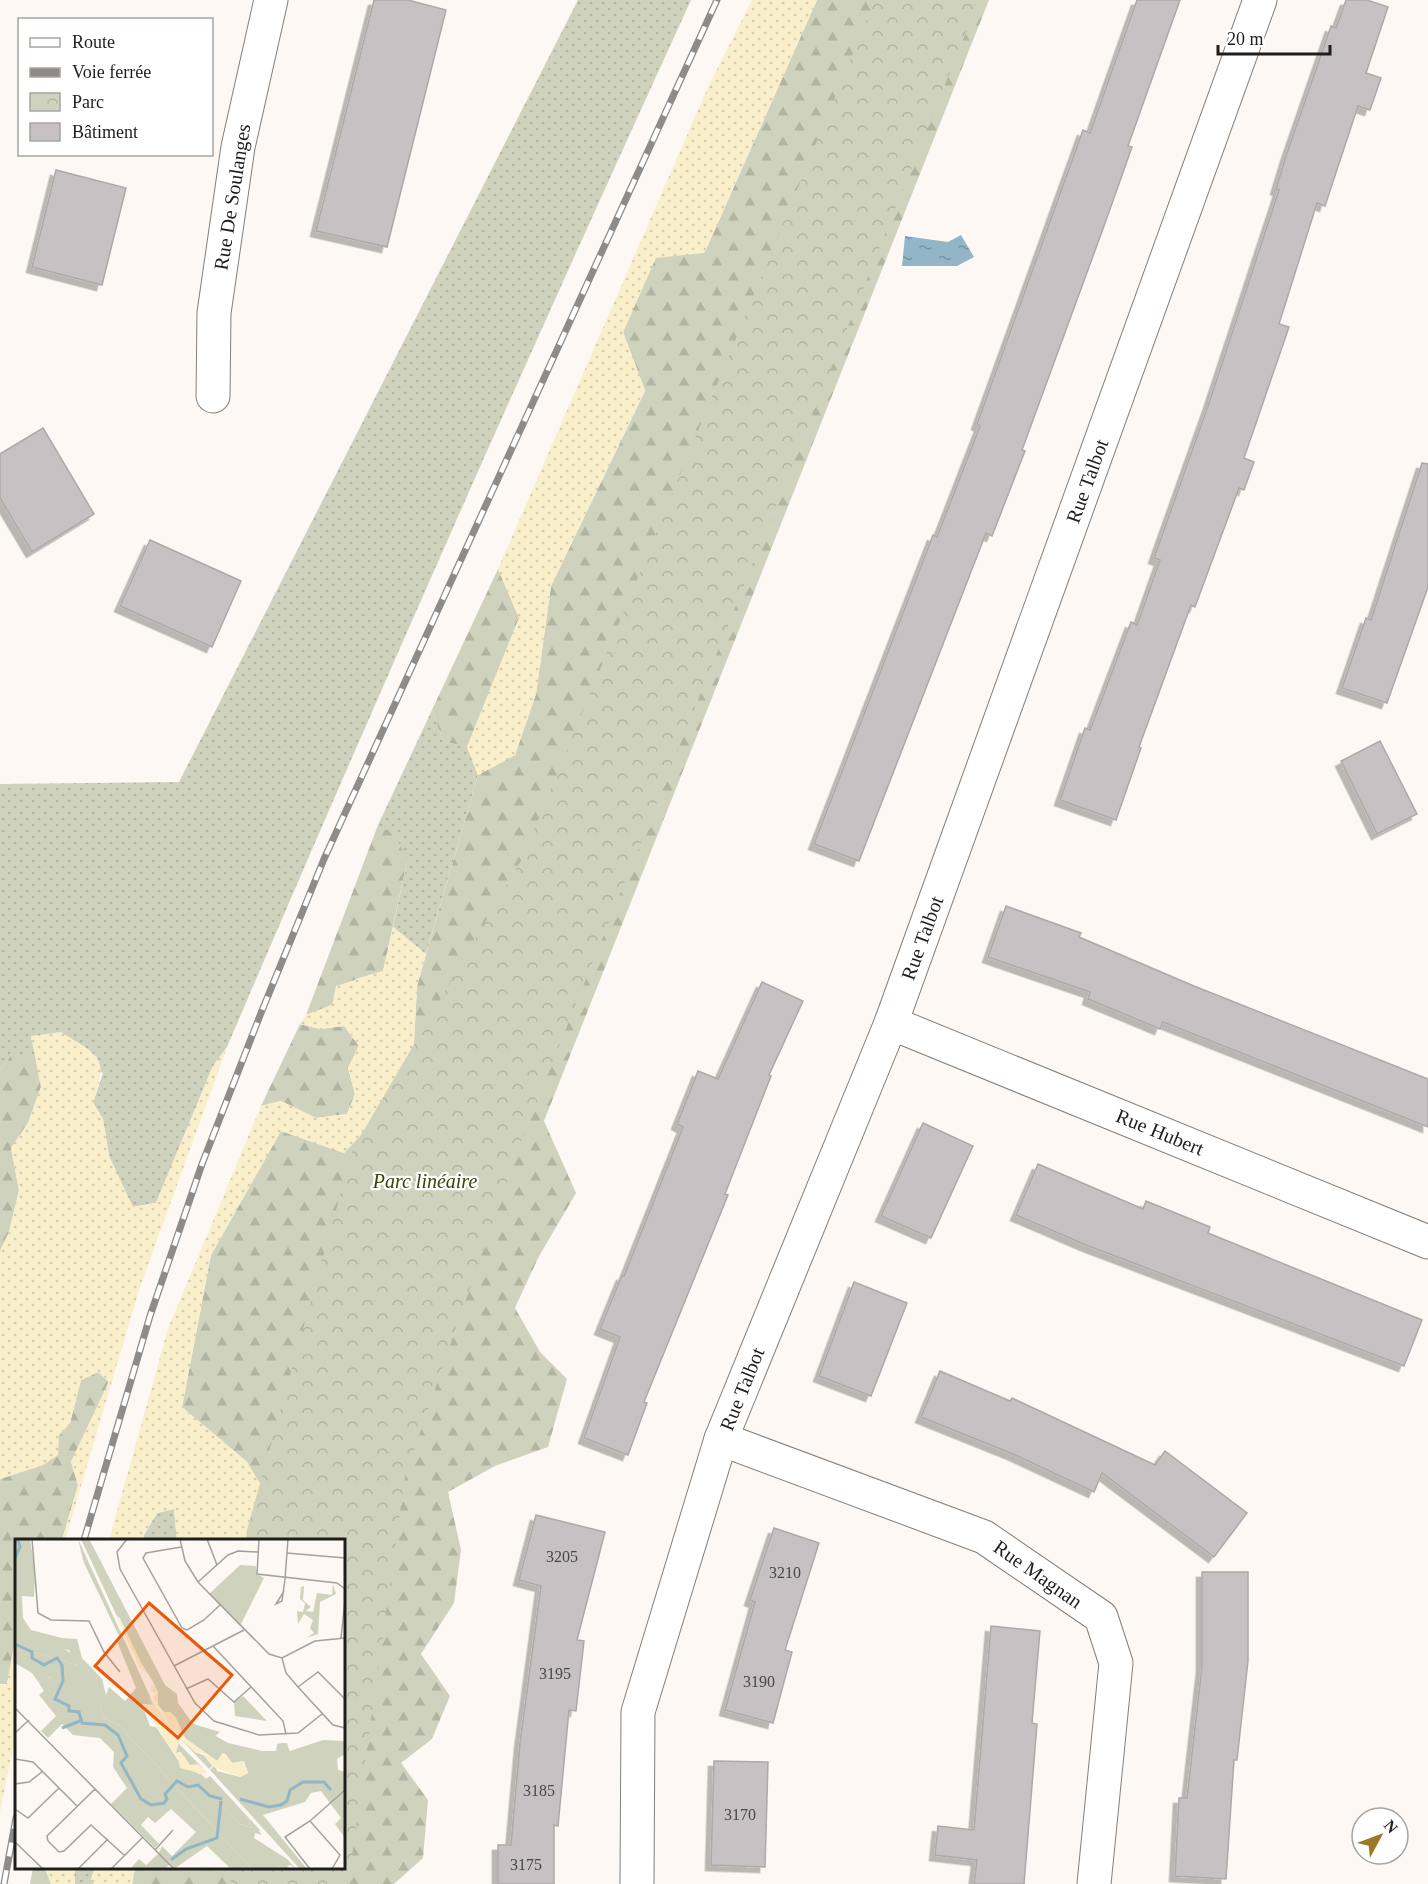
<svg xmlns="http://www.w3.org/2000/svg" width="1428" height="1884" font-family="Georgia,serif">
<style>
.grass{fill:url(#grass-dots)}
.forest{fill:url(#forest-firs)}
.sand{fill:url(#sand-dots)}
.park{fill:url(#park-crowns)}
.water{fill:url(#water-ripples)}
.building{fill:#c8c1c3;stroke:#afa8aa;stroke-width:1.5;filter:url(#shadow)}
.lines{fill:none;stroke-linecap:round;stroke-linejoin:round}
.minor-casing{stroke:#837f7a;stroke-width:35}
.minor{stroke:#fff;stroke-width:33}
.rail-casing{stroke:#8e8b88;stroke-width:7}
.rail{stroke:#fff;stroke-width:4.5;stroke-dasharray:14;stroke-linecap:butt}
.labels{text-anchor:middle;stroke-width:4.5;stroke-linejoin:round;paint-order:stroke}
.number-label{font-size:16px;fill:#494746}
.street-label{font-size:20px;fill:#1f1e1c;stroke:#fff}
.park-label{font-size:20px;font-style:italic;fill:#3d4209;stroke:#fff}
.inset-river{fill:none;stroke:#92b6c6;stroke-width:3}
.inset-road{fill:none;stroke:#a4a19d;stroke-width:1.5}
.view{fill:#e8590c;fill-opacity:0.15;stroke:#e8590c;stroke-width:3}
.inset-edge{fill:none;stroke:#1f1e1c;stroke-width:3}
</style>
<defs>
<pattern id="grass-dots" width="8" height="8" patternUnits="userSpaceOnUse" patternTransform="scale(1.5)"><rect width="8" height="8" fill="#cfd3bd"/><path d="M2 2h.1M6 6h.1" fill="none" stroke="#b1b5a2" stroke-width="1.8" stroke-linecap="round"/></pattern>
<pattern id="forest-firs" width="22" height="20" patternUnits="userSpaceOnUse" patternTransform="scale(1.5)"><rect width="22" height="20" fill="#cfd3bd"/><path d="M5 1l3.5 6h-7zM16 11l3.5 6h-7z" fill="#b1b5a2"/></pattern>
<pattern id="sand-dots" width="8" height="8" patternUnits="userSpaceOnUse" patternTransform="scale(1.5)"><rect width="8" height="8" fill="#f9efca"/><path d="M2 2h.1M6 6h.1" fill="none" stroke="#d5ccad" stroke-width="1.8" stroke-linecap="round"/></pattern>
<pattern id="park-crowns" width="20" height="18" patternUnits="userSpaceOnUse" patternTransform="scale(1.5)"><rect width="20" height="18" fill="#cfd3bd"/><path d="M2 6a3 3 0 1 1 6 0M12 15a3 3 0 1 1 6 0" fill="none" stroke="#b1b5a2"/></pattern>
<pattern id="water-ripples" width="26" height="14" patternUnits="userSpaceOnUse" patternTransform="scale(1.5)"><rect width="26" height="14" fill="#92b6c6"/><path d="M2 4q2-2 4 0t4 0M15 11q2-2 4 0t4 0" fill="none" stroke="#7793a0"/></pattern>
<filter id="shadow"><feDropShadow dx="-5.5" dy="5.5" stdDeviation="0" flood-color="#0004"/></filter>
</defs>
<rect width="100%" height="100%" fill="#fdf8f3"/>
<g class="grass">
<path d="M578 0H691C532 347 377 696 227 1047L213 1066 156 1203 132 1207 109 1156 103 1119 93 1103 103 1073 31 1036 35 1054H12L0 1070V784L179 782Z"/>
<path d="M432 710 443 741 467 747 478 775 426 954 393 927 407 862 378 825Z"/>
<path d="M174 1509 177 1540H144V1535L157 1513Z"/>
<path d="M75 1868H95L91 1879 94 1884H75Z"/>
</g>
<g class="forest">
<path d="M817 0H989L544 1121 576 1193 538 1258 515 1308 540 1352 567 1379 548 1447 495 1466 448 1492 461 1550 454 1603 421 1654 450 1696 432 1739 401 1763 428 1800 423 1858 394 1884H132L135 1868H344V1540H278L247 1462 182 1407 211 1255 281 1131 344 1153 412 1080 417 986 478 775 515 755 536 694 551 586 645 391 623 332 656 257 705 252Z"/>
<path d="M498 569 519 618 467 747 443 741 432 710Z"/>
<path d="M378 825 396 836 407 862 383 971 356 979 332 1005 306 1015Z"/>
<path d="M300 1024 320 1029 344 1026 359 1046 348 1068 355 1094 347 1114 316 1118 281 1101 261 1106Z"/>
<path d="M12 1054H35L41 1087 28 1123 11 1148 19 1190 9 1232 0 1251V1070Z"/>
<path d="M98 1372 109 1382 71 1462 78 1485 62 1540H16V1635L7 1684H0V1479L43 1465 59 1435 70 1423 81 1380Z"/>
<path d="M33 1868H45L51 1884H30Z"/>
</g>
<g class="sand">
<path d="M752 0H817L704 253 656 258 623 332 645 390 551 586 536 694 515 755 478 775 467 747 519 618 498 569 708 87Z"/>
<path d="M393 927 426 954 417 986 412 1080 344 1153 281 1131 211 1255 182 1407 247 1462 285 1524 278 1540H177L174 1509 157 1513 144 1535V1540H109L168 1329 261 1106 281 1101 316 1118 347 1114 355 1094 348 1068 359 1045 344 1026 320 1029 300 1024 306 1015 332 1005 336 986 383 971Z"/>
<path d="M61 1032C102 1058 108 1055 93 1103L103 1119 109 1156 133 1207 156 1203 213 1066 227 1047 139 1290 65 1540H62L78 1485 71 1462 109 1381 98 1372 81 1380 70 1423 59 1435 58 1455 43 1465 0 1479V1251L9 1232 19 1190 11 1148 28 1123 41 1087 31 1036Z"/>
<path d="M16 1635V1732L0 1812V1685L7 1684Z"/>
<path d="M45 1868H75V1884H51Z"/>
<path d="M95 1868H135L132 1884H94L91 1879Z"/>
</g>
<path class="park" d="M875 0H979L519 1146 405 1476 348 1884H231V1868H344V1540H246L247 1530 353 1149 523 857Z"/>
<path class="water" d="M961 235 974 257 957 266H902L905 236 948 242Z"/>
<g class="building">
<path d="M374 0H408L446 10 387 247 316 231Z"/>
<path d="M1137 0H1180L1128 146 1132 147 1104 226 1022 450 1025 451 992 536 986 533 859 861 814 844 933 535 937 537 980 426 977 424 1083 130 1090 133Z"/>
<path d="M1346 0H1367L1388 7 1366 73 1381 78 1370 110 1358 106 1325 206 1317 203 1279 324 1289 327 1244 458 1254 462 1244 490 1239 488 1195 607 1191 605 1139 747 1141 748 1116 820 1060 800 1085 728 1090 730 1131 622 1137 625 1160 560 1154 558 1209 403 1279 190 1276 189 1287 153 1331 26 1336 28Z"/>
<path d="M56 170 126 188 102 285 32 267Z"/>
<path d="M43 428 94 514 32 552 0 498V454Z"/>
<path d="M1422 463 1428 464V587L1387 703 1342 688 1366 618 1371 620Z"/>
<path d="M150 540 241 581 212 647 120 606Z"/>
<path d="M1380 741 1417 814 1377 834 1341 761Z"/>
<path d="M1006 906 1081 933 1079 937 1194 986 1428 1079V1127L1163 1022 1160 1029 1088 999 1090 992 988 957Z"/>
<path d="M762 982 803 1001 769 1075 771 1076 725 1194 728 1195 644 1402 647 1403 628 1455 584 1438 620 1337 600 1329 622 1275 624 1276 683 1127 677 1124 698 1071 718 1079Z"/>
<path d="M923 1123 973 1146 931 1238 881 1216Z"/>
<path d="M1038 1164 1143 1209 1146 1201 1210 1227 1208 1233 1422 1320 1404 1366 1086 1245 1016 1215Z"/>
<path d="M854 1282 907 1303 871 1396 819 1376Z"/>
<path d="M940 1371 1010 1401 1012 1398 1155 1465 1165 1451 1247 1513 1214 1557 1102 1473 1094 1492 1013 1454 921 1417Z"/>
<path d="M536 1515 605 1532 577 1640 584 1641 576 1711 569 1710 558 1826 554 1825V1884H498V1845H511L520 1743 541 1586 519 1580Z"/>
<path d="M774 1528 819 1543 785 1650 792 1652 773 1723 725 1710 755 1602 750 1600Z"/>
<path d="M1202 1572H1248V1661L1237 1760H1234L1226 1879 1175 1876 1179 1798H1187L1202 1666Z"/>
<path d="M991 1626 1040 1631 1032 1723 1037 1724 1024 1884H974L977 1860 935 1855 938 1826 974 1830Z"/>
<path d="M714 1761 768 1762 765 1867 711 1865Z"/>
</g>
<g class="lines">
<g class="minor-casing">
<g id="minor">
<path d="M213 396 214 313 238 147 271 0"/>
<path d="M891 1023 1428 1242"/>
<path d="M721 1439 984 1537 1101 1617 1116 1663 1094 1884"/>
<path d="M637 1884 638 1712 721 1439 891 1023 1260 0"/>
</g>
</g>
<use href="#minor" class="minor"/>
<g class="rail-casing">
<g id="rail">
<path d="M84 1540 150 1316 202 1164 261 1013 324 859 717 0"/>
<path d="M4 1884 16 1818"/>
</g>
</g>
<use href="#rail" class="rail"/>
</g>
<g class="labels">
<g class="number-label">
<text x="562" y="1562">3205</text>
<text x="785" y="1578">3210</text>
<text x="555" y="1679">3195</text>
<text x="759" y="1687">3190</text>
<text x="539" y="1796">3185</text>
<text x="740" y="1820">3170</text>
<text x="526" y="1870">3175</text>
</g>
<g class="street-label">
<text transform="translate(232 197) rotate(-81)" y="7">Rue De Soulanges</text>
<text transform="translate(1087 481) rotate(-70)" y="7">Rue Talbot</text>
<text transform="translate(922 938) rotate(-70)" y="7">Rue Talbot</text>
<text transform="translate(1160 1132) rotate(22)" y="7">Rue Hubert</text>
<text transform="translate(742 1389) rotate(-68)" y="7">Rue Talbot</text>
<text transform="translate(1038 1574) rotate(35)" y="7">Rue Magnan</text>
</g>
<g class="park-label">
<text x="425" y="1188">Parc linéaire</text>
</g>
</g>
<g transform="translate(15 1539)">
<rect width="330" height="330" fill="#fdf8f3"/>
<path d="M63 0 139 166 127 165 135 187 141 188 165 224 184 235 195 255 225 285 237 289 233 278 246 292 243 291 247 296 240 294 239 299 272 320 264 311 281 330 276 326 272 327 275 330H237L103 185 88 179 85 166 33 138 24 144 17 134 0 124V103L15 112 62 126 54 111 46 110V104L47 99 62 100 67 119 87 140 91 156 94 148 110 162 121 149 101 100 104 97 69 24Z" fill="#cfd3bd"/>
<path d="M0 0H15L20 32 19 58 7 57 8 79 16 91 47 99V109L58 115 62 126 15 112 0 103ZM66 0H74L150 146 162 155 163 164 178 185 205 193 200 197 203 204 246 214H261L262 205 267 204H272L275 213 299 209 307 211 318 204 330 209V215L322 220 323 231 330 233V299L320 285 326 279 306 252 296 254 290 263 248 276 292 330H285L195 231 198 226 194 230 162 196 180 213 198 220 202 232 225 238 233 234 229 222 217 224 209 213 202 222 170 199 158 173H149L143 166V150L118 112ZM318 45 321 55 305 63 303 95 291 99 299 94 295 89 298 81 289 75 283 85 282 72 288 73 290 64 285 60 286 48 289 47 288 61 296 68 291 72 298 73 302 54 317 56ZM32 138 72 153 85 166 88 179 103 185 237 330H216L192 307 159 330 144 314 147 307 157 317 181 293 156 270 140 284 133 278 126 286 144 305 140 309 96 265 112 249 98 228 99 213 85 199 58 196 47 185 33 199 26 192 41 177 24 156 29 152 24 144ZM160 199 166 207 188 229 175 226 165 213 161 214V203L157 202ZM185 234 191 240 195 237 233 278 237 289 225 285 199 260 183 239Z" fill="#cfd3bd"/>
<path d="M101 76 105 79 132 136 124 127ZM136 145 143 150V166L149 173H158L170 199 202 222 208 213 217 224 229 222 233 234 225 238 198 228 195 231 197 227 187 214 180 213 155 187 138 158 142 154 136 153ZM134 157 172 211 164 203 161 214 166 213 175 226 183 225 193 234H188L192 240 187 235 165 229 163 220 126 165 138 167Z" fill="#f9efca"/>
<path d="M69 0H74L150 148 176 183 213 204 247 212H275L308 201 330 202V212L246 221 210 215 189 203 157 175 144 155ZM225 26 241 27 242 35 249 39 225 87 194 55ZM228 157 252 182 220 177 219 163ZM144 314 155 325 150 330H115L124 320 131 326Z" fill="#cfd3bd"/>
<path class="inset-river" d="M0 19 5 8 3 0M0 105 17 113V119L29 126 42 119 47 126 48 142 40 160 54 167V172L64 173 67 184 90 186 103 196 112 217 106 224 126 260 136 266 149 264 152 260 150 255 162 242 173 248 183 246 195 257 207 260M47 189 65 182M225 260 254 268 266 266 272 262 275 251 288 243H309L316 251M156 321 171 310 202 299 206 262"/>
<path class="inset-road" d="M17 0 23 74 36 81 74 82 89 113 105 133M112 0 102 13 105 30 180 164 199 182 244 196 283 194 307 175M165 0 170 22 183 43 254 115 267 119 300 102 330 99M192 0 202 26M244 0 242 35 322 44 330 50M166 8 131 14 128 19 167 89 172 91 189 81 205 66M272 14 330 19M183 43 213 16 223 12 243 13M269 52 261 65 267 62 270 40 273 0M326 99 330 61M198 107 268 182 271 195M267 119 271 134 283 148 318 186 330 189M159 127 229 91M283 148 303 133 330 160M171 150 193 140 219 163 236 148M0 169 159 330M0 194 14 181M0 220 18 223 62 267M0 245 14 243 28 232M80 250 32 297 33 302 44 313 49 312 76 286 110 317M0 270 13 279 44 249M295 282 325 316 317 330M0 303 28 330M140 311 158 291M63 330 93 300M96 330 128 298M295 330 270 298 295 282 330 251"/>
<path class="view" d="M134 64 217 136 163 199 80 127Z"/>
<rect width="330" height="330" class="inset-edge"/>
</g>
<rect x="18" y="18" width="195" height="138" fill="#ffffff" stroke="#a5a5a4" stroke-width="1.5"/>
<rect x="30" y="38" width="30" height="9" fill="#ffffff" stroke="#a5a5a4" stroke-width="1.5"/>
<text x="72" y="48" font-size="18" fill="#1f1e1c">Route</text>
<rect x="30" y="68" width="30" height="9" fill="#8e8b88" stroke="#a5a5a4" stroke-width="1.5"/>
<text x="72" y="78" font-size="18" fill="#1f1e1c">Voie ferrée</text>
<rect x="30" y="93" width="30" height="18" fill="url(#park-crowns)" stroke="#a5a5a4" stroke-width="1.5"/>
<text x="72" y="108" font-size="18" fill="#1f1e1c">Parc</text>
<rect x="30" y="123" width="30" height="18" fill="#c8c1c3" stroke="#a5a5a4" stroke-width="1.5"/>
<text x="72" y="138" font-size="18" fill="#1f1e1c">Bâtiment</text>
<g transform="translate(1380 1836) rotate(49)"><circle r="28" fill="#ffffff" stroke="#a5a5a4" stroke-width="1.5"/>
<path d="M0-4.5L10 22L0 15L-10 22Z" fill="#9e7825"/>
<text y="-9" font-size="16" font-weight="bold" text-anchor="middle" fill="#1f1e1c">N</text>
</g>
<path d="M1218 45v9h112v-9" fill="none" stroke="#1f1e1c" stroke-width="3"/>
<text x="1227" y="45" font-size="18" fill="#1f1e1c" stroke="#ffffff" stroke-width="4.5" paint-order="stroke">20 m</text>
</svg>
